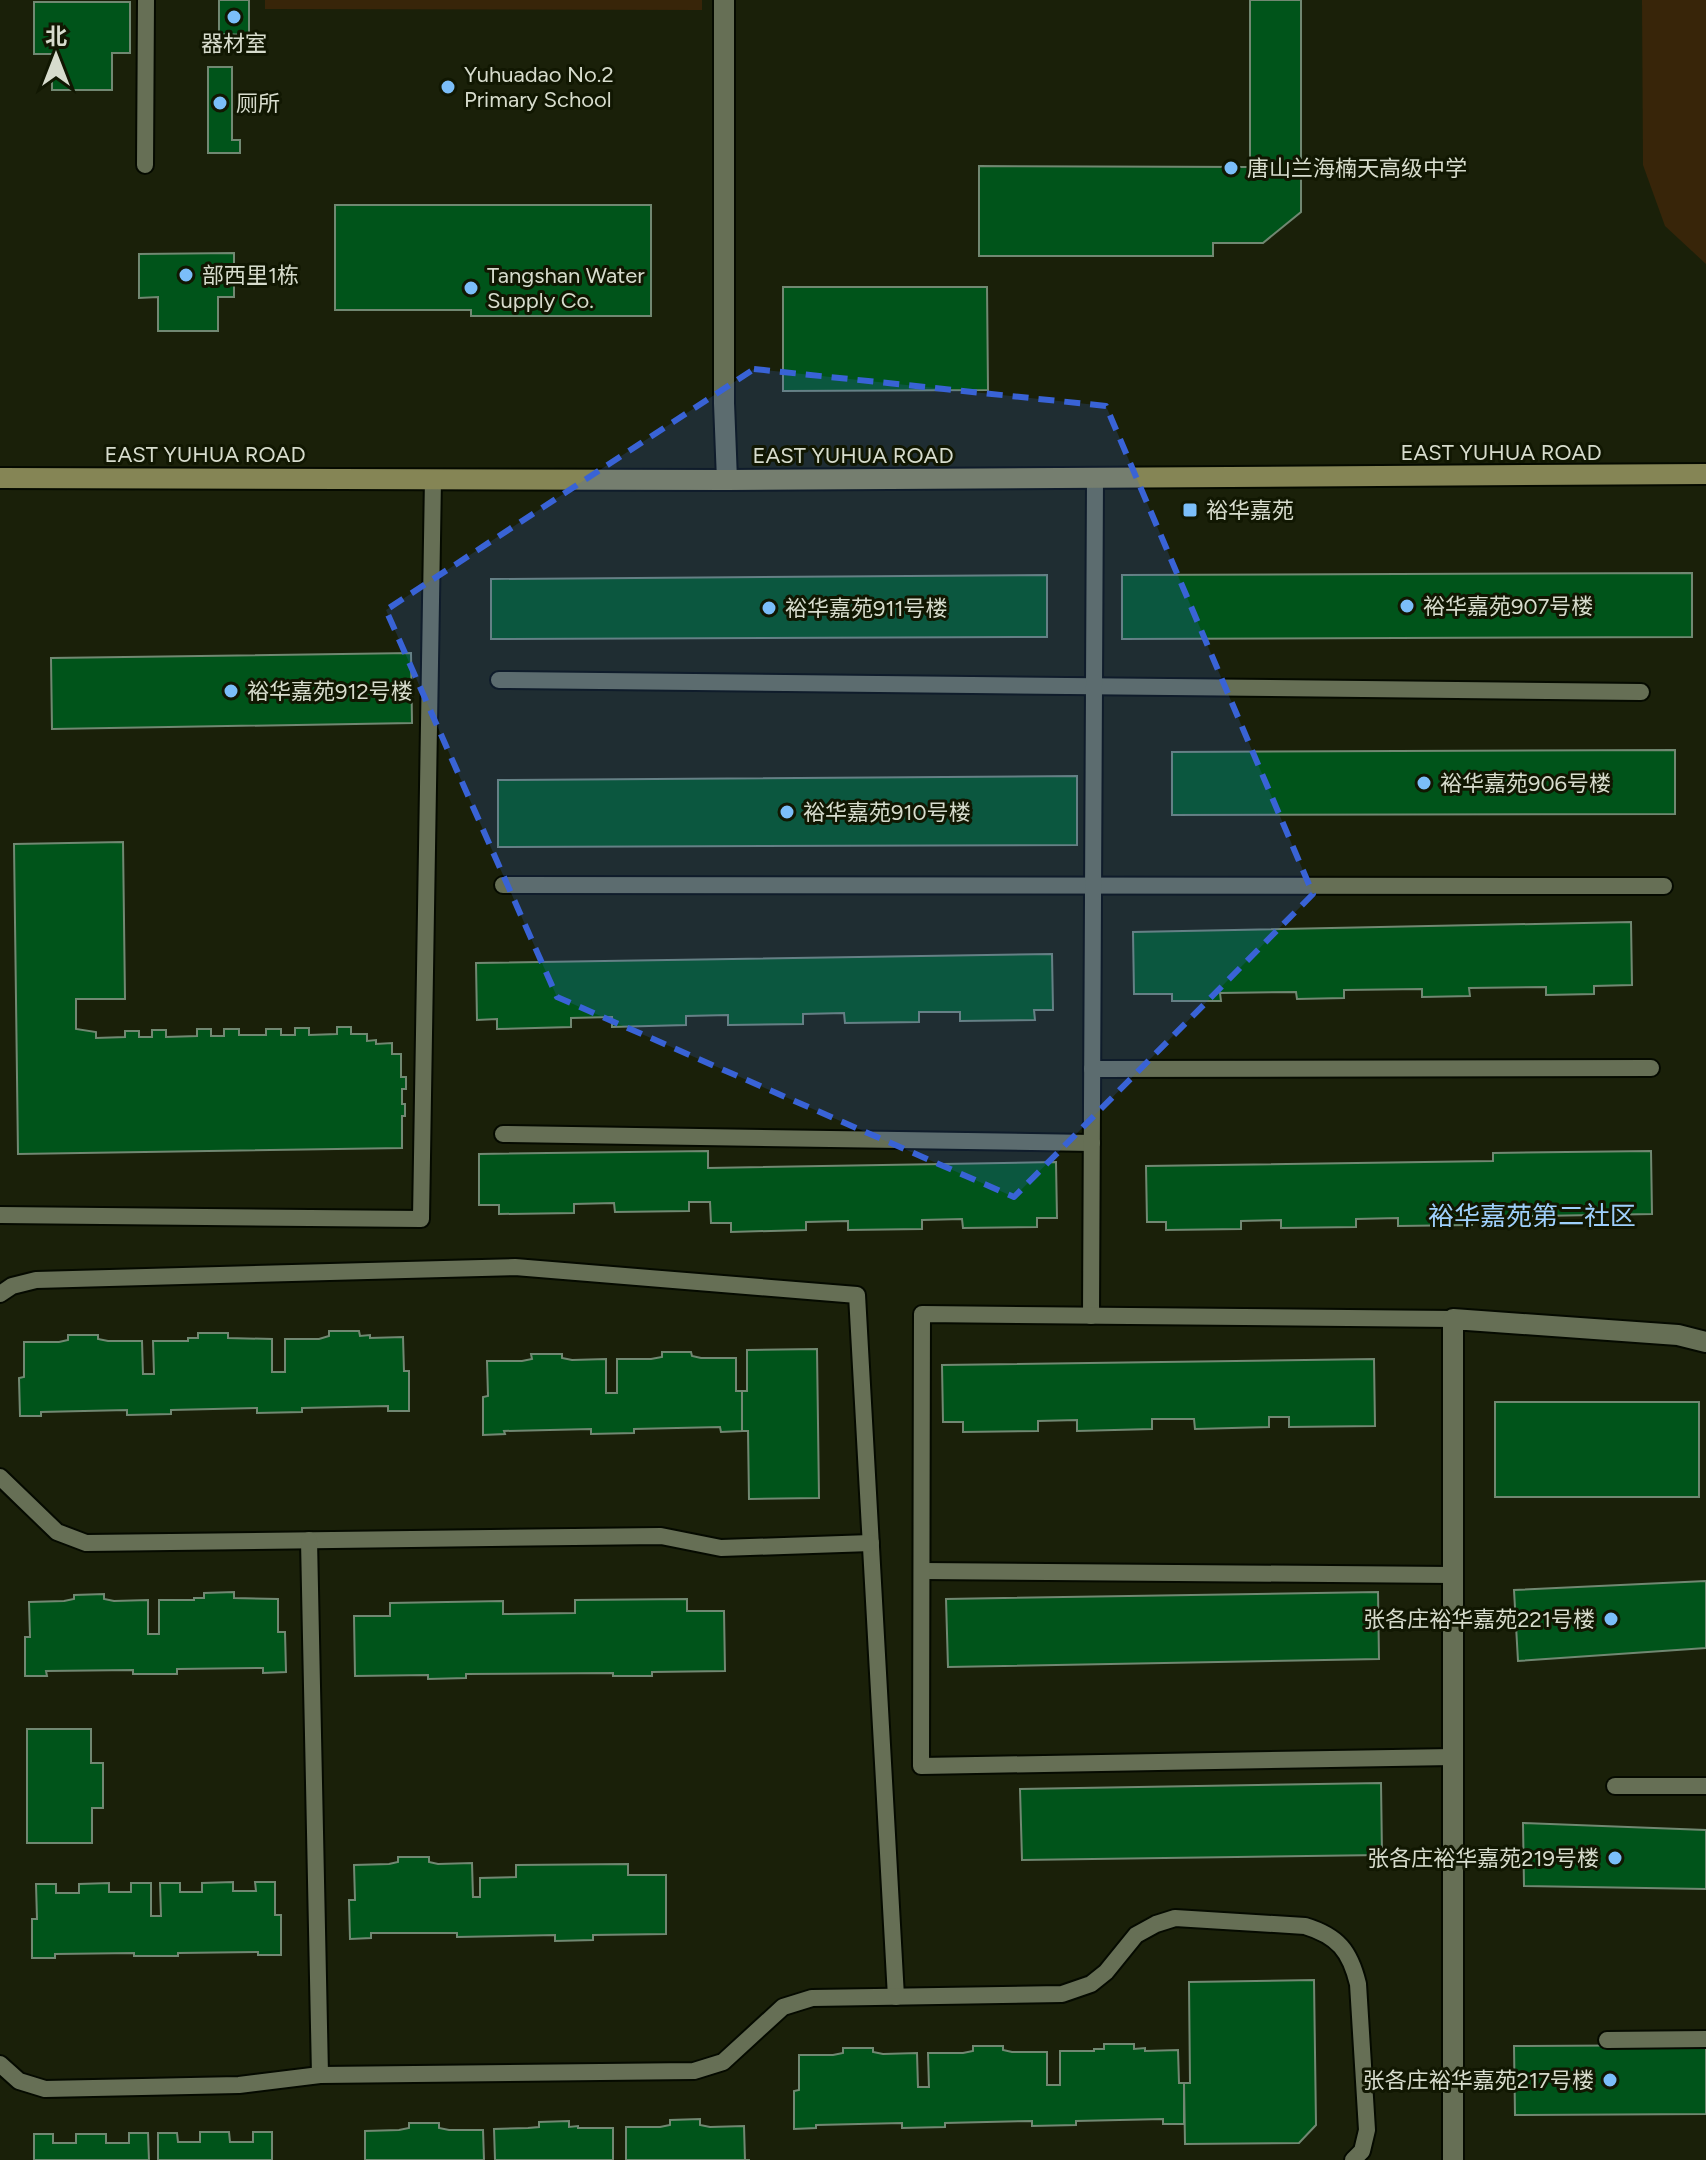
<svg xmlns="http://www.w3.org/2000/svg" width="1706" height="2160" font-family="Figtree,'Noto Sans SC',sans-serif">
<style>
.grass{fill:#382509}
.building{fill:#00541a;stroke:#718872;stroke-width:2}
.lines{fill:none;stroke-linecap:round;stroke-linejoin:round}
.lane-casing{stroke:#050a00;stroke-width:20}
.street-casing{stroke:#050a00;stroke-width:24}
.secondary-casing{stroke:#050a00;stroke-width:24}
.lane{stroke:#666f55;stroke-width:16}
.street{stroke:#666f55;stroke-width:20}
.secondary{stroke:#858555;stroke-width:20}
.marked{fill:#3963d6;fill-opacity:0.2;stroke:#3963d6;stroke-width:6;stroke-dasharray:16 10;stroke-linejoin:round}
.poi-dot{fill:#7bbef9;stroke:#111702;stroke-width:3}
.labels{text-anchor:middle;stroke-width:6;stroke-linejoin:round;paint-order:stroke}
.poi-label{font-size:22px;fill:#d7dccd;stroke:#111702;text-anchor:start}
.street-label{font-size:22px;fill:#d7dccd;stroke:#111702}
.quarter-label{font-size:26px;fill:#9fd0fc;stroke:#111702}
</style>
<rect width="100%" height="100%" fill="#1a2009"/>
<g class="grass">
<path d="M265 0H702V10L265 9Z"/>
<path d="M1642 0H1706V264L1665 226 1643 165Z"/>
</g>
<g class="building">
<path d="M219 0H249V35L219 34Z"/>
<path d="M1250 0H1301V212L1263 243H1213V256H979V166L1250 167Z"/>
<path d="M34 2H130V53H112V90H52V54H34Z"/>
<path d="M208 67H232V140H240V153H208Z"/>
<path d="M335 205H651V316H471V310H335Z"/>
<path d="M234 253V297H218V331H158V297L139 298V254Z"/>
<path d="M783 287H987L988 390 783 391Z"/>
<path d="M1692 573V637L1122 639V575Z"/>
<path d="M1047 575V637L491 639V579Z"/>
<path d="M411 653 412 723 52 729 51 658Z"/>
<path d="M1675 750V814L1172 815V752Z"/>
<path d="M1077 776V845L498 847V780Z"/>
<path d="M123 842 125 999H76V1029L96 1032V1038L125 1037V1031H139V1037H152V1030H166V1037L197 1036V1029H211V1036H224V1029H239V1035H266V1029H281V1035H295V1028H309V1035L337 1034V1027H351V1034H367V1041L376 1040V1044L392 1043V1054H401V1077H406V1089H402V1104H405V1116H402V1148L18 1154 14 844Z"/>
<path d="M1631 922 1632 985 1594 986V994L1546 995V987L1469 988 1470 996 1422 997V989L1344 990V998L1297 999 1296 992 1220 993 1221 1001H1172V994H1134L1133 932Z"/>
<path d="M1052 954 1053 1010H1034L1035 1020 960 1021V1012H919V1022L845 1023 844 1013 803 1014V1024L728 1025V1015L686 1016V1025L612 1027V1017L571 1018V1027L497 1029V1019L477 1020 476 963Z"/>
<path d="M708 1151V1168L1056 1162 1057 1218H1037V1227L963 1228 962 1219 922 1220V1229L848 1230V1221L806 1222V1230L731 1232V1223H711L710 1202H689V1211L615 1212 614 1203 574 1204V1213L499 1214V1205H479V1154Z"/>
<path d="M1651 1151 1652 1214 1472 1217V1225L1398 1226V1218L1356 1219V1227L1281 1228V1220L1241 1221V1229L1166 1230V1222H1147L1146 1166 1493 1161V1153Z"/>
<path d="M329 1331H359L360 1336 370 1335V1338L403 1337 404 1371H409V1411H388V1406L302 1408V1412L257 1413V1408L171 1410V1414L127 1415V1410L41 1412V1416H20L19 1378 24 1377V1342H59L68 1340V1335H98V1339L108 1341H142L143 1374H154L153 1341H188V1338H198V1333H228V1338L272 1339V1372H285V1339H319L329 1336Z"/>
<path d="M817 1349 819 1498 749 1499 748 1431H742V1391H747V1350Z"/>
<path d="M662 1352H691L692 1356 701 1358H736V1391H742V1431L721 1432 720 1427 634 1429V1433L591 1434V1429L504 1431 505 1434 483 1435V1397L488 1396 487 1361H522L532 1359 531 1354H562V1358L572 1360 606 1359V1393H617V1359H651L662 1357Z"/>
<path d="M1374 1359 1375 1426 1289 1427V1417H1269V1427L1195 1429 1194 1419H1152V1429L1077 1431V1420L1038 1421V1431L963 1432V1422H943L942 1365Z"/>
<rect x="1495" y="1402" width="204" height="95"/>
<path d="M1706 1581V1648L1518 1661 1514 1590Z"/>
<path d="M234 1592V1598L278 1599V1632H285L286 1672 263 1673V1668L177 1669V1674H133V1670L46 1671 47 1676H25V1637H30L29 1602 64 1601 74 1599V1595L104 1594V1599L114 1601 148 1600V1634H159V1600H194V1598H204V1593Z"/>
<path d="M1378 1592 1379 1659 948 1667 946 1599Z"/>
<path d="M687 1599V1611H724L725 1671 652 1672V1676H613V1673L466 1674V1678L428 1679V1675L355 1676 354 1616H390V1603L503 1601V1614L575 1613V1600Z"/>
<path d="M27 1729H91V1763H103V1808H92V1843H27Z"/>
<path d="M1381 1783 1382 1855 1022 1860 1020 1789Z"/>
<path d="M1523 1823 1706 1830V1889L1524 1886Z"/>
<path d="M398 1857H429V1862L438 1864 472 1863 473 1897H480V1878L516 1877V1865L628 1864V1875H666V1934L593 1935V1940L555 1941V1935L457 1937V1933H371V1938L350 1939 349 1900H355L354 1865 389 1864 398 1862Z"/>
<path d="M233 1882V1891H256L255 1882H275V1915H281V1955H258V1952L178 1953V1956H134V1953L55 1954V1958H32V1919H37L36 1884H56V1893H79V1884L109 1883V1892H131V1883H151V1916H161L160 1883H180V1892H202V1883Z"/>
<path d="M1314 1980 1316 2125 1299 2143 1185 2144 1184 2083H1190L1189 1982Z"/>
<path d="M1104 2044H1134V2049L1145 2048V2051L1178 2050 1179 2083H1184V2124H1163V2119L1076 2121V2125L1032 2126V2121L945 2123V2127L902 2128V2123L816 2125V2128L794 2129V2091L799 2090V2055H833L843 2053V2048H873V2052L883 2054 917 2053 918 2087H929L928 2053H963L973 2051V2046H1003V2050L1012 2052H1047V2085H1060V2051H1094V2049H1104Z"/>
<path d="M1706 2045V2114L1515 2115 1514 2046Z"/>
<path d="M700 2119V2125L710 2127 744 2126 745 2160H750H626V2127H660L670 2125V2120Z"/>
<path d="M569 2121V2127L578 2126V2128H613V2160H495L494 2129 528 2128 539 2127V2122Z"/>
<path d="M409 2123H439V2128L449 2130H483L484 2160H365V2131L399 2130 409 2128Z"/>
<path d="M200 2132H229L230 2142H253V2132H272V2160H158V2133H177L178 2142H200Z"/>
<path d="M129 2133H148L149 2160H34V2134H53V2143H76V2134H106V2143H129Z"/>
</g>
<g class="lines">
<g class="lane-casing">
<g id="lane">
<path d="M145 165 146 0"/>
<path d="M499 680 1641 692"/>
<path d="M503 885 1664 886"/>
<path d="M1092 1069 1651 1068"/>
<path d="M503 1134 1092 1143"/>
<path d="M0 1215 421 1219 433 478"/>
<path d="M0 1294 12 1286 36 1280 515 1267 857 1295 896 1997"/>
<path d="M1091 1316 1095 478"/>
<path d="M0 1477 57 1532 86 1543 661 1536 721 1548 871 1543"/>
<path d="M309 1540 320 2075"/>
<path d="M922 1571 1453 1575"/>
<path d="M1453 1757 921 1766 922 1314 1453 1319"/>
<path d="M1615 1786H1706"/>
<path d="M1607 2040 1706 2039"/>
<path d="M0 2064 19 2081 45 2089 239 2085 320 2075 694 2071 723 2062 783 2007 812 1998 1062 1994 1091 1984 1106 1972 1136 1935 1156 1924 1175 1918 1305 1926C1338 1936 1350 1951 1358 1984L1367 2130 1362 2151 1353 2160"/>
</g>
</g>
<g class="street-casing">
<g id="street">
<path d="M724 0V403L727 480"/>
<path d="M1453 2160V1319L1678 1335 1706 1342"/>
</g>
</g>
<g class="secondary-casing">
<path id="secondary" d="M0 478 727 480 1706 474"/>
</g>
<use href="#lane" class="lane"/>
<use href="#street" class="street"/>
<use href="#secondary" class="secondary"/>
</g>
<path class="marked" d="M754 369 1106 406 1313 894 1014 1197 557 997 386 610Z"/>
<g class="poi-dot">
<circle cx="234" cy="17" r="8"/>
<circle cx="448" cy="87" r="8"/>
<circle cx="220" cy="103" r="8"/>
<circle cx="1231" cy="168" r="8"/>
<circle cx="186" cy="275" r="8"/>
<circle cx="471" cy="288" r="8"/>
<rect x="1182" y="502" width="16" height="16" rx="4"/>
<circle cx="1407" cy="606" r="8"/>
<circle cx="769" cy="608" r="8"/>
<circle cx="231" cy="691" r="8"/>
<circle cx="1424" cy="783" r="8"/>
<circle cx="787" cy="812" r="8"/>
<circle cx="1611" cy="1619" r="8"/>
<circle cx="1615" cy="1858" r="8"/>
<circle cx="1610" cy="2080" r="8"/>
</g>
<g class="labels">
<g class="poi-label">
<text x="234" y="51" text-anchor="middle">器材室</text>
<text x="464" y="82">Yuhuadao No.2<tspan x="464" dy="25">Primary School</tspan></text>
<text x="236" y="111">厕所</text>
<text x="1247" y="176">唐山兰海楠天高级中学</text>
<text x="202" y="283">部西里1栋</text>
<text x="487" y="283">Tangshan Water<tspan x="487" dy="25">Supply Co.</tspan></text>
<text x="1206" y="518">裕华嘉苑</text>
<text x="1423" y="614">裕华嘉苑907号楼</text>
<text x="785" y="616">裕华嘉苑911号楼</text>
<text x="247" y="699">裕华嘉苑912号楼</text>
<text x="1440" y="791">裕华嘉苑906号楼</text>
<text x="803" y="820">裕华嘉苑910号楼</text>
<text x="1595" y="1627" text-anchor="end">张各庄裕华嘉苑221号楼</text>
<text x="1599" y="1866" text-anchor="end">张各庄裕华嘉苑219号楼</text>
<text x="1594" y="2088" text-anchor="end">张各庄裕华嘉苑217号楼</text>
</g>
<g class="street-label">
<text x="1501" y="460">EAST YUHUA ROAD</text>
<text x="205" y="462">EAST YUHUA ROAD</text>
<text x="853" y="463">EAST YUHUA ROAD</text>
</g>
<g class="quarter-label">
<text x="1532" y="1225">裕华嘉苑第二社区</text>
</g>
</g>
<g transform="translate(56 56)" stroke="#111702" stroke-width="6" paint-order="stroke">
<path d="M0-6L14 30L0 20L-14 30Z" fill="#d7dccd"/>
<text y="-12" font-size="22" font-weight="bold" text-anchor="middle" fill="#d7dccd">北</text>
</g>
</svg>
